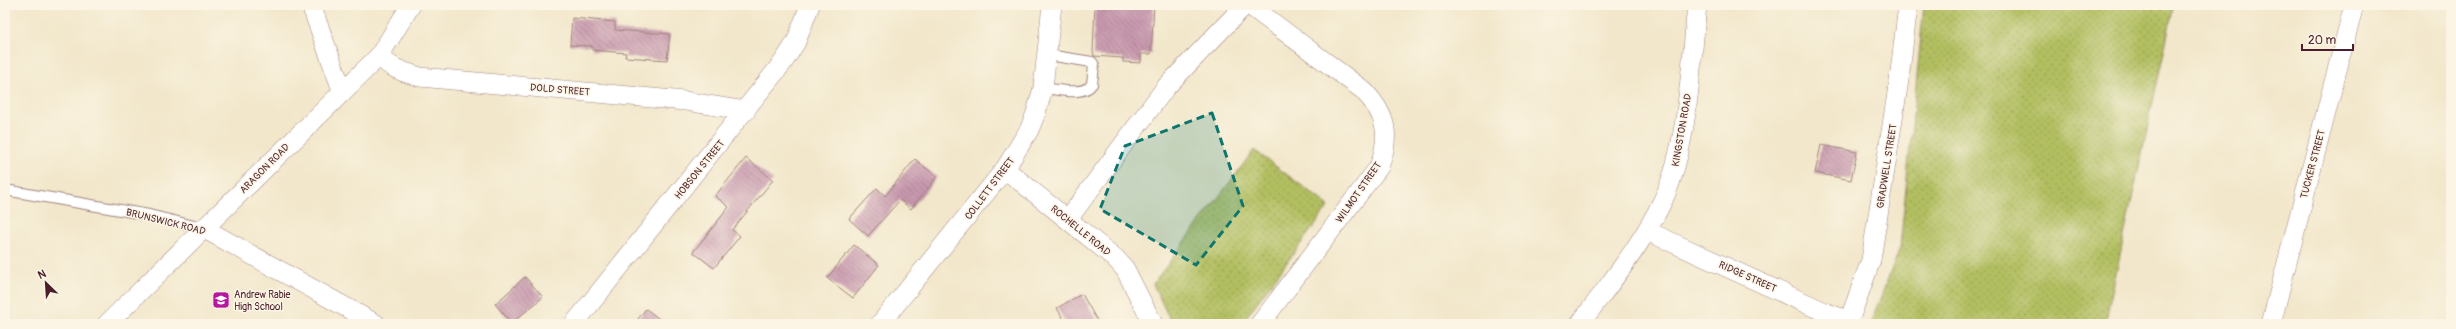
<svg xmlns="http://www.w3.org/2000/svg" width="2456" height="329" font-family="Pangolin,sans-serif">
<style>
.grass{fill:url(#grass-dots);stroke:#7e6f46}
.building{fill:url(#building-back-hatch)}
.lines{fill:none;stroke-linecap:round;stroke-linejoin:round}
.lane-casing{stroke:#9e837b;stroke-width:12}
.street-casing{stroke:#9e837b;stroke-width:20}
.lane{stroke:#fff;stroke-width:10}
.street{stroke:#fff;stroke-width:19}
.marked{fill:#0f766e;fill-opacity:0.2;stroke:#0f766e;stroke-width:3;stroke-dasharray:8 5;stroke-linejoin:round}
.labels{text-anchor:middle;stroke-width:3;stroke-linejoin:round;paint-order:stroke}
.street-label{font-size:10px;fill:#4a1f2b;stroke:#fcf5e5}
.poi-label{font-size:10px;fill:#4a1f2b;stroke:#fcf5e5;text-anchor:start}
</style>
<defs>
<pattern id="grass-dots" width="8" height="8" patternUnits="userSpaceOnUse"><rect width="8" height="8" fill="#b2bf61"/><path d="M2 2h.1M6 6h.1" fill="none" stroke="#939b50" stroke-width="1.8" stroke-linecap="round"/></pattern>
<pattern id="building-back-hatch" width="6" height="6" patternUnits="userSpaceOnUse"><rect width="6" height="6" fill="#c899ae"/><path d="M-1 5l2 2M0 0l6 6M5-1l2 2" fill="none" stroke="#a47c8e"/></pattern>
</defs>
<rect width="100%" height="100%" fill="#fcf5e5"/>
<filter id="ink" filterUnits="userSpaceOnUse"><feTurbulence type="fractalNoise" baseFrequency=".025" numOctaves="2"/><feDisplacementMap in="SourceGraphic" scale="8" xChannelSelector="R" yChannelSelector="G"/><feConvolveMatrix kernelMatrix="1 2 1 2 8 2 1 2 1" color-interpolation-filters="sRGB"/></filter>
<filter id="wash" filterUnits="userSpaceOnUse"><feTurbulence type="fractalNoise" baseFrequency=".012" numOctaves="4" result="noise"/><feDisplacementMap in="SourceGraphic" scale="16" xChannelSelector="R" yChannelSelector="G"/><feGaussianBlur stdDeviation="0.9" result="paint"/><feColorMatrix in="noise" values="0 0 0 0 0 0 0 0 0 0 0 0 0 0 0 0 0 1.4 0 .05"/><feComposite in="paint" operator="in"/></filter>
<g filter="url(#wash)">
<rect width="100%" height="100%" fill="#f2e7cb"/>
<g class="grass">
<path d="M1924 5H2174L2105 324H1870L1900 248Z"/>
<path d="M1254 150 1329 206 1241 324H1172L1153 284Z"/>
</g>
<g id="blocks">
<g class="building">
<path d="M1095 5H1154L1151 54H1141V63L1123 62V58L1094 56 1093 51Z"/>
<path d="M572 18 615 22V30L670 34 667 60 625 57 626 53 592 50V46L570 45Z"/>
<path d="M1821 145 1857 152 1851 180 1815 173Z"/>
<path d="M746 158 773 180 732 230 740 236 714 268 693 252 729 207 715 196Z"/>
<path d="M915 159 937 177 911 209 900 200 868 236 849 219 877 188 885 196Z"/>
<path d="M854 245 879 265 853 298 827 278Z"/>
<path d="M525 277 543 297 512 323 495 304Z"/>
<path d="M1082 294 1099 324H1066L1057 308Z"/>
<path d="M646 309 666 324H634Z"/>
</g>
</g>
</g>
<g filter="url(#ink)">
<use href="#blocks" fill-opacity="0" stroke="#9e837b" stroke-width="1"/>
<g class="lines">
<g class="lane-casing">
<g id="lane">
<path d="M1043 88C1057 89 1083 97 1092 84L1094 65 1092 62 1048 55"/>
<path d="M5 190 149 215 203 228"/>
</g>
</g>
<g class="street-casing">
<g id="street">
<path d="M311 5 342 90"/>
<path d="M1249 5 1363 90C1387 115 1391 135 1379 167L1260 324"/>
<path d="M379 56C391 69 404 72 420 77L685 101 746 111"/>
<path d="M1005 169 1115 258 1125 269 1153 324"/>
<path d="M1068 219 1166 87 1245 5"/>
<path d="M203 228 376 324"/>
<path d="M1647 231 1827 313 1850 321"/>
<path d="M107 324 379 56 411 5"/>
<path d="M574 324 784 61 796 42 810 5"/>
<path d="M880 324 1005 169 1029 130 1036 113 1043 88 1052 5"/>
<path d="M1580 324C1609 284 1643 244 1664 198 1688 145 1691 64 1697 5"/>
<path d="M1848 324 1871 260 1899 80 1908 5"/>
<path d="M2271 324 2354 5"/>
</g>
</g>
<use href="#lane" class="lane"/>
<use href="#street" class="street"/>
</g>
</g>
<path class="marked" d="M1212 113 1243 206 1196 265 1100 209 1125 146Z"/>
<defs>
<g id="school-square" transform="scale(0.9)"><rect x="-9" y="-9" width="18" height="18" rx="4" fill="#b5179e" stroke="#fcf5e5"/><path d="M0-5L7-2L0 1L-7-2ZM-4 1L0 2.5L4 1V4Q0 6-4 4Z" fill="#fff"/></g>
</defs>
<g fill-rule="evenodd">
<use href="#school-square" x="221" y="300"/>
</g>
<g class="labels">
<g class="street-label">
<text transform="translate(560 89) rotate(5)" y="4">DOLD STREET</text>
<text transform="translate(1681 130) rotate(-80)" y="4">KINGSTON ROAD</text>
<text transform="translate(2312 164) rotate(-75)" y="4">TUCKER STREET</text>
<text transform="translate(1886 166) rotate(-81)" y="4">GRADWELL STREET</text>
<text transform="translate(264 168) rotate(-45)" y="4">ARAGON ROAD</text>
<text transform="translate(699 169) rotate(-51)" y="4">HOBSON STREET</text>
<text transform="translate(989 188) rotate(-53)" y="4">COLLETT STREET</text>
<text transform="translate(1358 192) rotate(-55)" y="4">WILMOT STREET</text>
<text transform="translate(166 221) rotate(14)" y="4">BRUNSWICK ROAD</text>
<text transform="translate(1081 230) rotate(39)" y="4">ROCHELLE ROAD</text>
<text transform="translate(1748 276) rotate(24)" y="4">RIDGE STREET</text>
</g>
<g class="poi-label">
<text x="234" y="298">Andrew Rabie<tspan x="234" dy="12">High School</tspan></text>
</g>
</g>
<rect width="2456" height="329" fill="none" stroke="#fcf5e5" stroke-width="20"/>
<g transform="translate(46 283) rotate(335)" stroke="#fcf5e5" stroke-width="3" paint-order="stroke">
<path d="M0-3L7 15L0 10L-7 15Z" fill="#4a1f2b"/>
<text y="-6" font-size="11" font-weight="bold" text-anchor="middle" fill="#4a1f2b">N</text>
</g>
<path d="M2302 44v6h51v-6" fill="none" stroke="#4a1f2b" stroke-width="2"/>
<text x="2308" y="44" font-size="12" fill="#4a1f2b" stroke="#fcf5e5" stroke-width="3" paint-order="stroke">20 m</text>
</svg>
